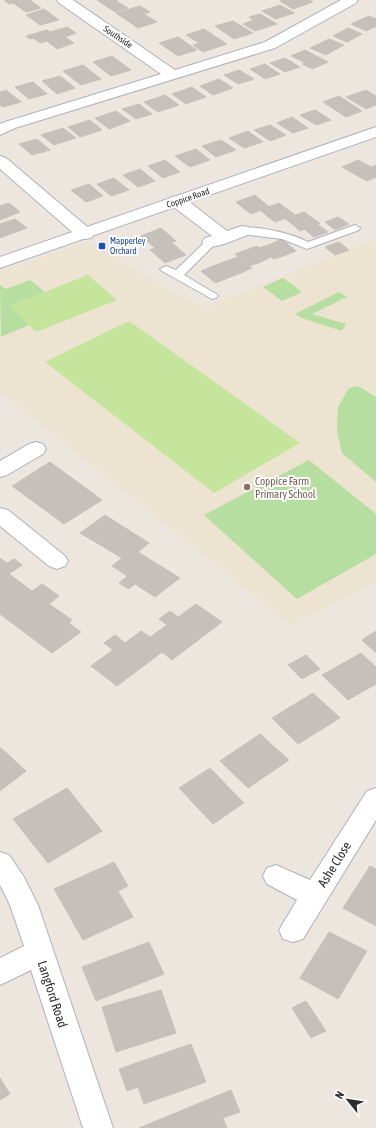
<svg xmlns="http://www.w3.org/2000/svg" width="376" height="1128" font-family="'Asap Condensed',sans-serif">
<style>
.education{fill:#ece3d0}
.green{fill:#b5dea0}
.pitch{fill:#c5e59c}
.building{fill:#c5c0ba;stroke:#c7c2b8}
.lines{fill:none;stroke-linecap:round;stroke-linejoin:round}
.lane-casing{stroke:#afb1bb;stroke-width:2}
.street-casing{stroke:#afb1bb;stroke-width:2}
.secondary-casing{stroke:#afb1bb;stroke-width:2}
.lane{fill:#fff;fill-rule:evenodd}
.street{fill:#fff;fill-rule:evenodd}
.secondary{fill:#fff;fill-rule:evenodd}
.transit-dot{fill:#1a4fb4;stroke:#fff;stroke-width:1.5}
.education-dot{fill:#8d6e63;stroke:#fff;stroke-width:1.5}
.labels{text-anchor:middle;stroke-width:4;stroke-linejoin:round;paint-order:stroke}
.far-street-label{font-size:9px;fill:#2b2b2b;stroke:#fff}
.far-transit-label{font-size:9px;fill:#164399;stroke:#fff;text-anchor:start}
.education-label{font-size:11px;fill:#785e54;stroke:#fff;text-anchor:start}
.near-street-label{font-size:13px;fill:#2b2b2b;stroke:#fff}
</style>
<rect width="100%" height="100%" fill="#ece6df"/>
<path class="education" d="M376 239V582L292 626 0 392V272L87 241 170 290 205 307Z"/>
<g class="green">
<path d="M283 278 302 292 282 301 263 287Z"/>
<path d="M30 280 45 292 9 306 29 325 1 337 0 285 6 289Z"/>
<path d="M339 292 347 297 312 314 346 324 342 331 302 318 295 314Z"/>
<path d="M358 386 376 397V482L342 453 337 431 338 407 349 388Z"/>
<path d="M309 460 376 514V554L297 599 204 515Z"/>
</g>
<g class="pitch">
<path d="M88 275 117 300 36 332 9 306Z"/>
<path d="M129 321 300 443 214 493 45 362Z"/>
</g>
<g class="building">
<path d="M4 0H30L41 8 26 12 13 3 9 4Z"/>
<path d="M97 0H118L116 1 128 8 115 12Z"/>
<path d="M284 0H310L313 2 293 9 280 1Z"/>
<path d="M280 5 294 13 276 19 262 11Z"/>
<path d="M140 6 150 12 144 14 157 22 138 28 116 13Z"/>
<path d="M44 9 59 20 40 25 26 15Z"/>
<path d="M260 14 277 24 255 31 243 24 254 20 249 17Z"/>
<path d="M369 16 376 19V26L366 31 351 24Z"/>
<path d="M233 21 253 33 234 39 215 26Z"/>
<path d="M67 27 76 33 65 37 74 43 57 49 47 41 40 43 33 38 30 39 26 36 47 30 50 32Z"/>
<path d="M348 28 362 34 347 42 333 36Z"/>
<path d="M204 29 227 44 203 52 193 45 199 43 186 35Z"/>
<path d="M178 37 197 50 178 56 159 43Z"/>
<path d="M329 39 344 45 326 55 310 48Z"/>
<path d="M305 50 328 62 312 69 302 64 306 63 291 56Z"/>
<path d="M112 56 131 70 111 76 93 62Z"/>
<path d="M285 58 300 67 285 72 270 63Z"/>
<path d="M265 64 280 74 265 79 250 69Z"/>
<path d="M83 65 101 79 81 85 63 71Z"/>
<path d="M239 70 254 79 238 84 224 75Z"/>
<path d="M60 76 75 88 57 94 42 81Z"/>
<path d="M219 79 233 88 213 95 200 86Z"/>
<path d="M33 82 47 94 29 99 15 87Z"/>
<path d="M192 87 206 97 186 104 172 94Z"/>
<path d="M6 90 21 102 3 107 0 105V92Z"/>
<path d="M366 90 376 96V105L366 109 346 97Z"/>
<path d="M165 95 179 105 158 112 144 102Z"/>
<path d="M339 96 362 111 346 117 323 102Z"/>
<path d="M139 104 152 114 136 119 122 109Z"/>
<path d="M315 110 331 120 316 125 300 115Z"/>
<path d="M116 111 130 121 109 129 95 118Z"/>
<path d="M292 117 308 128 293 133 277 123Z"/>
<path d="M90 120 102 130 80 137 68 127Z"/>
<path d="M270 125 286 135 270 141 254 130Z"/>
<path d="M63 128 76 138 54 145 41 135Z"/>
<path d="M248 131 263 142 244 148 229 138Z"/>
<path d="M37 139 50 150 32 155 19 144Z"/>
<path d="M221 140 236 150 216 157 202 146Z"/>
<path d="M196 149 210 160 190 167 175 156Z"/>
<path d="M165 160 180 172 163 178 148 166Z"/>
<path d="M358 160 371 167 376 165V177L367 181 342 167Z"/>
<path d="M140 169 155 181 138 187 123 175Z"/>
<path d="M114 178 129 190 111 196 97 184Z"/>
<path d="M89 184 103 196 86 202 71 190Z"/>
<path d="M255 195 262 201 243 208 236 202Z"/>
<path d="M262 201 270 207 251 214 243 208Z"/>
<path d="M9 203 20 212 0 220V206Z"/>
<path d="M279 203 287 209 267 216 260 210Z"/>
<path d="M287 209 295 215 275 222 267 216Z"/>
<path d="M304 212 311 217 292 224 285 219Z"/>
<path d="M311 217 320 223 300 231 292 224Z"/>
<path d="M338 217 349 224 335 230 325 222Z"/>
<path d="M15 219 27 228 0 238V224Z"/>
<path d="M317 224 328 232 314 237 304 229Z"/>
<path d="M161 228 168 234 148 242 141 236Z"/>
<path d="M168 234 176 241 155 248 148 242Z"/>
<path d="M282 239 296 251 286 255 271 244Z"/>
<path d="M171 242 178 248 157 256 150 250Z"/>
<path d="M339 242 349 250 335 255 325 247Z"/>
<path d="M271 244 286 255 274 259 259 248Z"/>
<path d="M257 246 259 248 271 257 261 262 246 250Z"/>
<path d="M178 248 186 255 165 263 157 256Z"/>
<path d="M246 250 261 262 249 266 235 254Z"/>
<path d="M238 257 249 266 252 268 241 273 226 261Z"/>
<path d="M226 261 241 273 228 278 213 266Z"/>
<path d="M213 266 228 278 215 283 201 271Z"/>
<path d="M50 462 102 500 64 524 12 486Z"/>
<path d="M105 515 149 543 138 552 180 578 155 597 135 584 129 589 119 583 127 576 112 566 122 558 80 533Z"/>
<path d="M0 558 7 563 14 559 22 565 9 574 32 591 42 584 59 596 49 604 72 620 69 623 81 632 52 653 0 614Z"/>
<path d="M196 604 222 622 172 660 162 652 117 686 91 666 113 650 104 643 115 635 125 643 141 631 150 637 167 625 159 619 170 611 178 617Z"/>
<path d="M376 631V653L362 640Z"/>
<path d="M361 653 376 667V684L348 700 322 675Z"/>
<path d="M306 655 320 669 302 679 288 665Z"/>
<path d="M313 693 340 718 298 744 272 718Z"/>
<path d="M260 734 289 760 248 788 220 761Z"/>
<path d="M0 747 26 771 0 791Z"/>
<path d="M210 768 244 803 213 824 179 788Z"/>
<path d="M67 788 102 831 48 863 13 819Z"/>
<path d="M114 862 128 886 118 891 133 917 83 940 54 889Z"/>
<path d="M370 866 376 869V926L343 908Z"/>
<path d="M329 932 367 951 338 999 300 978Z"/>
<path d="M149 942 164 974 96 1001 82 967Z"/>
<path d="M161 990 176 1033 116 1052 102 1007Z"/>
<path d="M306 1001 326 1031 311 1038 292 1008Z"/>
<path d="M191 1044 206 1082 144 1104 138 1087 127 1091 119 1069Z"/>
<path d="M0 1078 10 1094 0 1100Z"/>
<path d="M231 1090 240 1112 223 1118 227 1128H139Z"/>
</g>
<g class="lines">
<g class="lane-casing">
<g id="lane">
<path d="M355 225 360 228 359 230 307 249 282 239 242 234 237 231C245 221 297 235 308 242Z"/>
<path d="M210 240 215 243 214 245 184 275 216 294 218 296 216 298 212 299 162 271 160 269 166 266 176 270 206 241Z"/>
</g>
</g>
<g class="street-casing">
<g id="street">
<path d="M57 0H73L175 70 265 42 341 0H358L356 3 275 48 15 128 0 135V124L5 122 161 74 59 3Z"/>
<path d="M0 156 6 158 91 230 94 234 91 238 85 239 79 238 0 169Z"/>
<path d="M177 196 183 197 227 231 242 226 248 227 251 231 248 235C235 239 218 249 205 246L202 242 205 238 212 236 171 205 169 201 171 197Z"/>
<path d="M36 442 43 444 46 449 43 454 7 475 0 477V461L29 444Z"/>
<path d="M0 508 8 510 65 556 68 561 65 566 57 569 49 566 0 526Z"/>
<path d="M376 788V820L303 939 293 942 283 939 279 930 297 900 267 884 263 876 267 868 276 865 310 880 367 791Z"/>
<path d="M0 852 9 855 24 877 38 905 113 1128H83L31 970 0 985V958L24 946 10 905 0 885Z"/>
</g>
</g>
<g class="secondary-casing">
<path id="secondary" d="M376 127V137L0 268V257Z"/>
</g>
<use href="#lane" class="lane"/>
<use href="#street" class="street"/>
<use href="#secondary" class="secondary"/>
</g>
<rect class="transit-dot" x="98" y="242" width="8" height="8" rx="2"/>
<circle class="education-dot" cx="247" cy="487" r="4"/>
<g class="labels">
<g class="far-street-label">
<text transform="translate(118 37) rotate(34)" y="3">Southside</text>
<text transform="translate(188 198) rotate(-19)" y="3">Coppice Road</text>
</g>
<g class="far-transit-label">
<text x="110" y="244">Mapperley<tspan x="110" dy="10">Orchard</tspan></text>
</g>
<g class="education-label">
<text x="255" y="485">Coppice Farm<tspan x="255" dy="13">Primary School</tspan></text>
</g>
<g class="near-street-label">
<text transform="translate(334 864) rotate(-58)" y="5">Ashe Close</text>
<text transform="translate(53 994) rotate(72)" y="5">Langford Road</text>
</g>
</g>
<g transform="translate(348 1100) rotate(300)" stroke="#ffffff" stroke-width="3" paint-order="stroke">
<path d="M0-3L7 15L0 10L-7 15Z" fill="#2b2b2b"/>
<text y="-6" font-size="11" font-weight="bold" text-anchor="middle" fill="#2b2b2b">N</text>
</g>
</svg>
